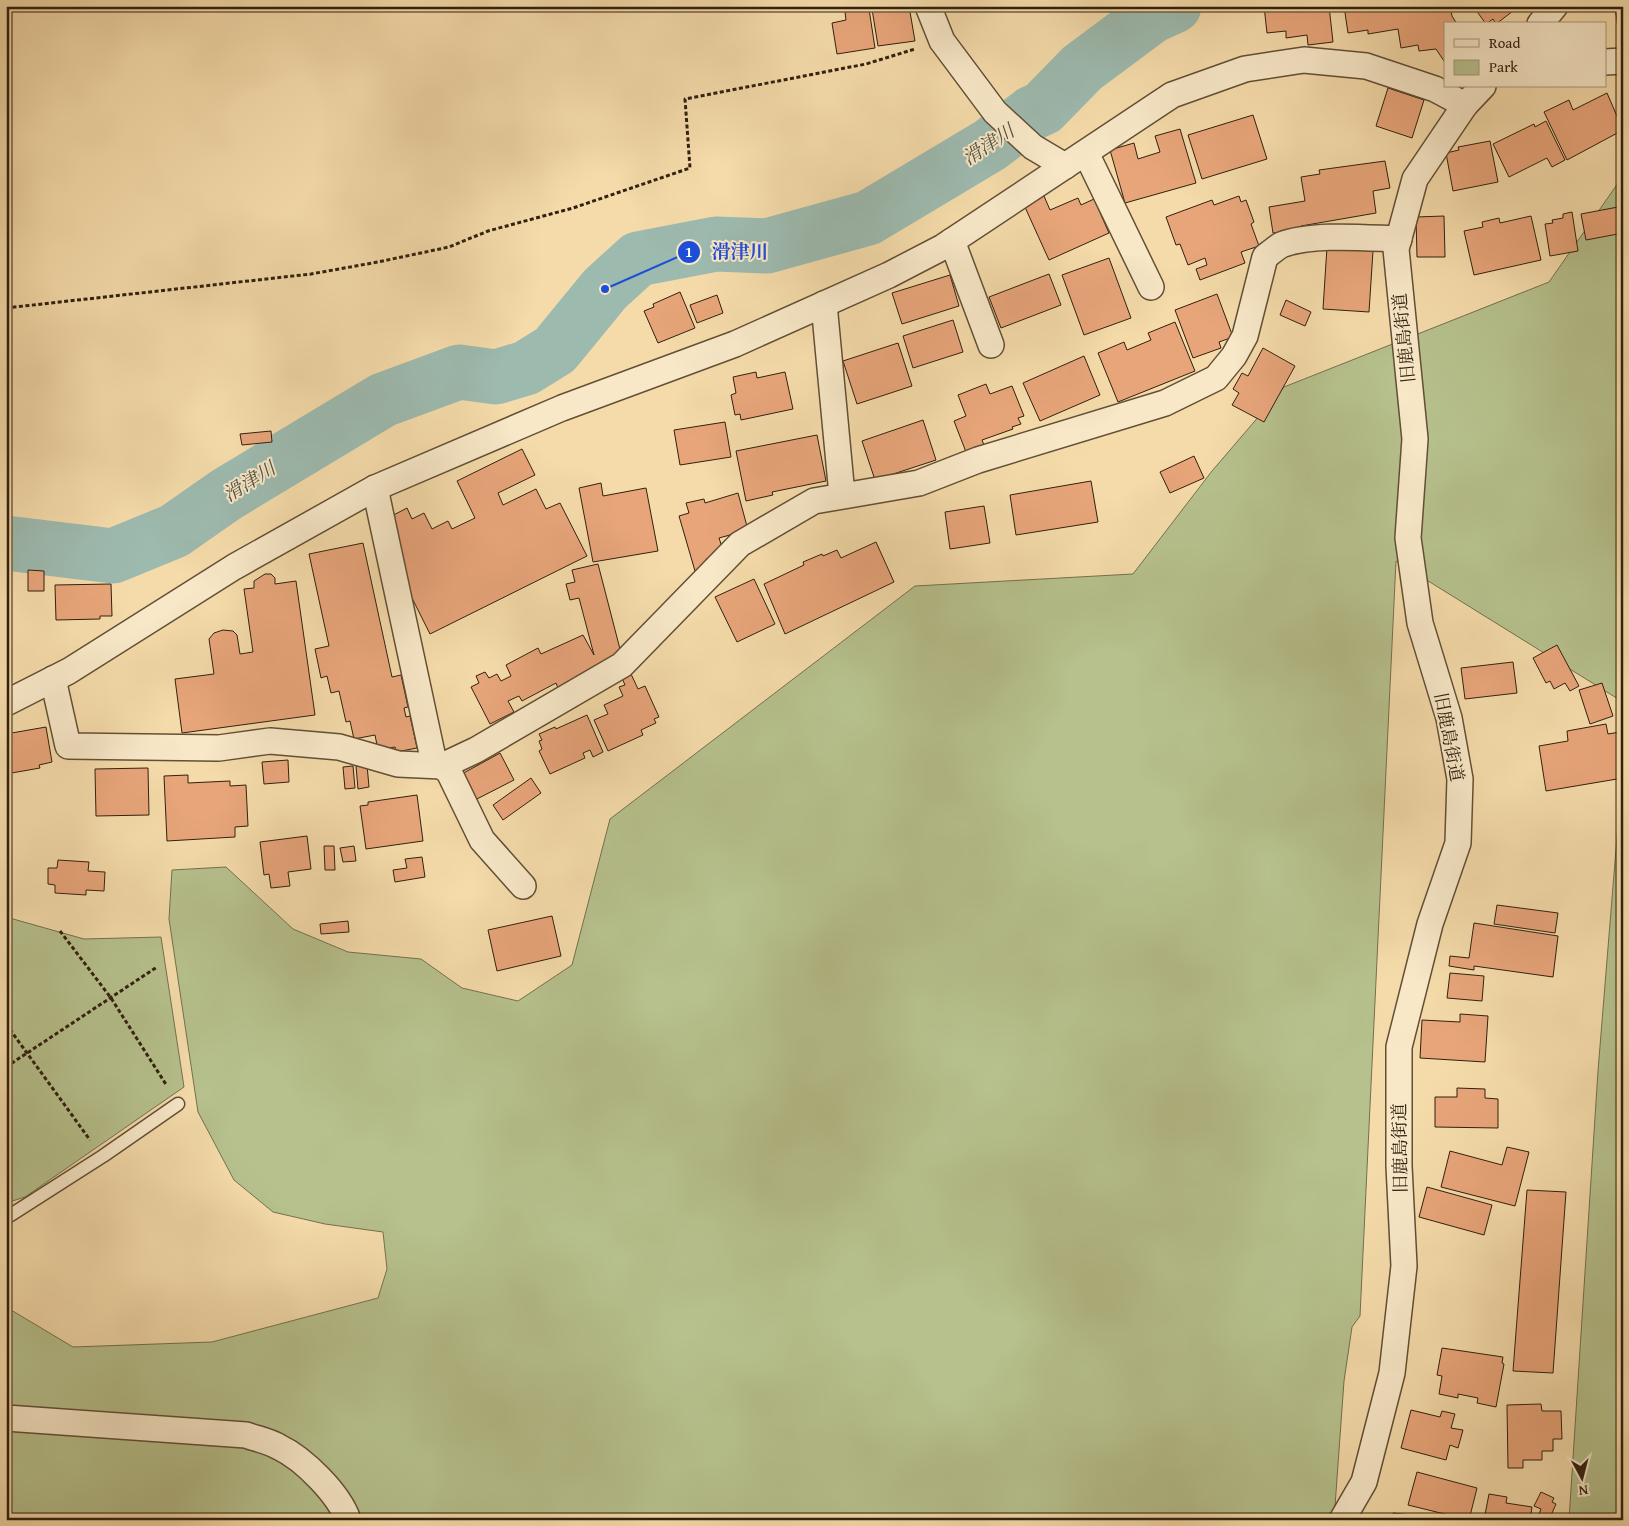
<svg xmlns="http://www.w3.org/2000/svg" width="1629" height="1526" font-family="'Gentium Book Plus','Noto Serif JP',serif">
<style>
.green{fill:#b6c18d;stroke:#74704e}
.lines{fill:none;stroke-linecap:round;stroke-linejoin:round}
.river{stroke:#9dbaaf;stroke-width:55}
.building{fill:#e8a57a;stroke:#31200f}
.service-casing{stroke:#624f36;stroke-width:15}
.minor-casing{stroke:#624f36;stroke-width:28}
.path{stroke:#31200f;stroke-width:3;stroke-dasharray:4 2.5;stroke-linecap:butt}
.service{stroke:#f8e8c8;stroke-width:12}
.minor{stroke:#f8e8c8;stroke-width:25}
.labels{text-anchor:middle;stroke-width:4;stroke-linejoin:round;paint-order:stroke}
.street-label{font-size:18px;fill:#31200f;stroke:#f8e8c8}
.water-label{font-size:19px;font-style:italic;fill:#514e3f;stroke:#f8e8c8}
.leader{fill:none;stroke:#1d4ed8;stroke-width:2}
.callout-dot{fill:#1d4ed8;stroke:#f8e8c8;stroke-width:2}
.mark-label{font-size:15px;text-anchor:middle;font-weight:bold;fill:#fff}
.callout-label{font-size:19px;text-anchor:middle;font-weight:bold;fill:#1d4ed8;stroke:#f8e8c8;stroke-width:4;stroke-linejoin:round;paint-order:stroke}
</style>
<rect width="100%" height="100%" fill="#f5dbaa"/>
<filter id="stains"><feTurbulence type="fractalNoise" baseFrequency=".004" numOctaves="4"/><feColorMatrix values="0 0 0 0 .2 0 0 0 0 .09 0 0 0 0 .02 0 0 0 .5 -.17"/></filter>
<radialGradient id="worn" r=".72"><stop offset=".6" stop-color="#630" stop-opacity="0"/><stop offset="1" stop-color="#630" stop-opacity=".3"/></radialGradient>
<g class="green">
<path d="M1623 176V702L1396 561 1360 1316 1352 1327 1344 1381 1334 1520H6V1307L73 1347 212 1342 378 1298 387 1269 383 1232 325 1224 273 1212 234 1180 198 1112 169 919 172 870 226 867 293 929 348 952 421 959 462 988 518 1001 572 965 610 819 915 586 1133 574 1212 471 1284 387 1549 282Z"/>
<path d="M1623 763V1520H1569L1598 1071Z"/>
<path d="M6 917 84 939 161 937 184 1087 25 1197 6 1203Z"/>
</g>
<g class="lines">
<path class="river" d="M6 543 113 556 174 531 227 494 383 400 459 372 496 377 526 368 555 350 605 289 638 259 716 244 767 246 868 218 990 145 1032 113 1043 108 1082 68 1152 16 1174 6"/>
</g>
<g class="building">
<path d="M882 6H909L915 41 878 46 872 9Z"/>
<path d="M1264 6H1329L1333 42 1308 45 1307 35 1286 38V31L1267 33Z"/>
<path d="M1344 6H1450L1452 16 1457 24H1445V60L1444 61 1436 49 1419 51 1418 45 1401 48 1398 29 1368 34V30L1348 33Z"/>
<path d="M1473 6H1512L1510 8 1513 11 1496 24 1493 19 1486 24Z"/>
<path d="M1615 6H1623V46H1620Z"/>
<path d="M869 9 875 48 837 54 832 23 846 20 845 12Z"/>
<path d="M1388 88 1424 100 1412 138 1376 126Z"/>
<path d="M1607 93 1623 130 1567 160 1544 112 1569 100 1573 110Z"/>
<path d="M1253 115 1267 159 1202 179 1188 135Z"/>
<path d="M1546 121 1565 160 1552 167 1547 158 1509 177 1493 144 1534 124 1535 127Z"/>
<path d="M1180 129 1196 183 1125 203 1110 150 1134 143 1138 159 1160 152 1155 136Z"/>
<path d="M1490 141 1498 182 1453 191 1446 153 1459 150 1458 147Z"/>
<path d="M1385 161 1390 188 1373 191 1376 213 1301 226V229L1273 233 1269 207 1305 201 1301 177 1320 174 1319 170Z"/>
<path d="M1044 196 1050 210 1078 198 1081 205 1094 199 1109 233 1049 260 1024 205Z"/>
<path d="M1239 196 1241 202 1246 200 1254 222 1251 224 1259 246 1241 252 1245 263 1200 280 1196 269 1207 265 1205 258 1188 265 1180 244 1176 245 1166 217 1212 200 1214 205Z"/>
<path d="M1618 207 1623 233 1586 240 1581 214Z"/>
<path d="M1572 212 1578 251 1550 256 1545 224 1553 223 1552 220 1563 218V214Z"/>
<path d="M1444 216 1445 257H1417L1416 217Z"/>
<path d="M1531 216 1541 260 1474 275 1464 231 1483 227 1482 222 1499 218 1500 223Z"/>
<path d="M1327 247 1373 251 1369 312 1323 309Z"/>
<path d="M1109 258 1131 318 1084 335 1062 275Z"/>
<path d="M1049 274 1061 305 1001 328 989 297Z"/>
<path d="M950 275 959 306 902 324 892 293Z"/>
<path d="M680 292 695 328 658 343 644 311 654 307 653 304Z"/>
<path d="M1217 294 1233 337 1219 342 1221 348 1193 358 1175 310Z"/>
<path d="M717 295 723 313 697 323 690 305Z"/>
<path d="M1286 300 1311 312 1305 326 1280 315Z"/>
<path d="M953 320 963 352 913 368 903 336Z"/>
<path d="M1175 322 1195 371 1118 402 1098 353 1124 342 1127 350 1151 340 1148 333Z"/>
<path d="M898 343 912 386 857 404 843 361Z"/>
<path d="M1263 348 1295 366 1264 422 1232 405 1239 393 1233 389 1242 373 1248 376Z"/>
<path d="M1084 356 1100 395 1040 421 1023 383Z"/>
<path d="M756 372 757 378 785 372 793 409 741 420 740 414 735 415 731 395 736 393 733 377Z"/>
<path d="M986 384 990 394 1012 386 1024 416 1018 418 1021 424 1012 427 1013 429 982 440 984 445 966 452 954 421 966 416 958 395Z"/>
<path d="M923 420 936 460 875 480 862 441Z"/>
<path d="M725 422 731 457 680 465 674 430Z"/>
<path d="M271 431 272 442 242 445 240 434Z"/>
<path d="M817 435 826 481 772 492 773 495 746 501 736 451Z"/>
<path d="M522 449 535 475 498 493 503 505 536 489 546 509 560 503 587 556 430 634 402 578 384 520 407 508 412 519 424 513 432 529 448 521 452 529 475 518 457 481Z"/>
<path d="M1194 456 1204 478 1170 493 1160 472Z"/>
<path d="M1091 481 1098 522 1016 535 1010 495Z"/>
<path d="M601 483 603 496 646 488 658 551 593 562 579 488Z"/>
<path d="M738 493 748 530 719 538 724 553 706 559 708 567 695 571 679 516 689 513 686 503 704 499 705 503Z"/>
<path d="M984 506 990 543 950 549 945 512Z"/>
<path d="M876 542 894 582 785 634 764 584 804 565 803 562 822 554 823 556 837 550 841 558Z"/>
<path d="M363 543 392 677 401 675 408 707 404 708 406 717 410 716 417 748 396 752 395 747 378 750 375 735 354 739 350 721 346 722 339 691 331 693 327 676 321 678 315 649 329 646 309 554Z"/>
<path d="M598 564 621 653 558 688 556 683 522 701 519 696 508 701 514 712 490 724 471 687 479 683 476 676 485 672 489 678 497 674 501 681 511 676 506 665 538 648 541 654 583 635 594 655 579 598 570 600 566 584 575 582 572 570Z"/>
<path d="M28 570 44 571V591H28Z"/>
<path d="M265 574H271L275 578V584L296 581 315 715 182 733 175 679 214 674 209 639 214 633 223 630 233 631 237 635 240 654 253 652 244 589 254 588V581Z"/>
<path d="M754 579 775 624 737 642 715 597Z"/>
<path d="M111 584 112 616H100V619L56 620 55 585Z"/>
<path d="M1557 645 1579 686 1570 691 1565 683 1554 689 1550 681 1546 683 1533 658Z"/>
<path d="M1513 662 1517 693 1465 699 1461 668Z"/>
<path d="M631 674 638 689 645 686 659 717 654 719 656 723 641 730 643 735 608 751 594 720 608 714 604 705 623 696 619 687 625 685 622 678Z"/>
<path d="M1602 683 1613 716 1590 724 1579 690Z"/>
<path d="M587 715 603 752 593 757 590 750 583 753 585 758 550 774 539 751 542 749 539 741 542 740 539 734 555 727 556 729Z"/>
<path d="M1606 724 1608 734 1620 732 1623 748V778L1546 791 1539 746 1568 741 1567 731Z"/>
<path d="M46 727 52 762 39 765 40 768 6 774V734Z"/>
<path d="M500 753 514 780 473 801 460 775Z"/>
<path d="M288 760 289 782 264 784 262 762Z"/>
<path d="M367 765 369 787 358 789 356 766Z"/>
<path d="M353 766 355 788 345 789 343 767Z"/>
<path d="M148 768 149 815 96 816 95 769Z"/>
<path d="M188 775V783L230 781V786L246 785 248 826 235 827V837L167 841 164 776Z"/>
<path d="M531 778 541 793 503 820 493 805Z"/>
<path d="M417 795 423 841 366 849 360 806 368 805V802Z"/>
<path d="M307 836 311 869 288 872 290 886 271 888 269 874 264 875 260 842Z"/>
<path d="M324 846H334L335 870H325Z"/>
<path d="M354 846 356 861 343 862 340 848Z"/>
<path d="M422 857 425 877 395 882 393 870 407 868 405 859Z"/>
<path d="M58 860 89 862 88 871 105 872 104 891 86 890V895L55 893V885L48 884V868H57Z"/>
<path d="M1497 905 1558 913 1555 933 1494 924Z"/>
<path d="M552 916 561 956 497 971 488 930Z"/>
<path d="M348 921 349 932 321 934 320 924Z"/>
<path d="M1474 923 1558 936 1553 977 1474 966V970L1449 966 1450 956 1469 958Z"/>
<path d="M1450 973 1484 976 1482 1001 1447 998Z"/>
<path d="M1460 1014 1488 1016 1485 1062 1420 1058 1422 1020 1460 1022Z"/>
<path d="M1457 1088 1485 1089V1098L1498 1099V1128L1435 1127V1097H1457Z"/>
<path d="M1507 1147 1529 1152 1515 1206 1441 1187 1450 1151 1502 1165Z"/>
<path d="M1427 1187 1492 1205 1484 1235 1419 1217Z"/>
<path d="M1527 1190 1566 1192 1553 1373 1513 1371Z"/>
<path d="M1442 1348 1503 1357 1502 1363 1504 1364 1496 1407 1477 1403 1478 1398 1458 1394V1398L1439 1394 1442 1376 1437 1375Z"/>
<path d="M1541 1404 1542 1411H1561L1562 1439H1553V1451H1542V1460H1523V1468H1508L1507 1405Z"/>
<path d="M1411 1410 1440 1417 1442 1411 1455 1414 1451 1428 1463 1430 1458 1448 1450 1445 1446 1460 1401 1448Z"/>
<path d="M1417 1472 1477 1488 1469 1520 1408 1505Z"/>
<path d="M1541 1492 1554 1498 1552 1502 1556 1504 1549 1520 1537 1519 1541 1509 1534 1506Z"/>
<path d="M1489 1494 1507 1497 1506 1503 1532 1507 1530 1520H1484Z"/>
<path d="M1393 1513 1411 1515V1519L1422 1520H1392Z"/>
</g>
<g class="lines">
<g class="service-casing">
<path id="service" d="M6 1218 103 1156 178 1104"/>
</g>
<g class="minor-casing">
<g id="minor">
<path d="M928 6 942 41 995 112 1033 147 1065 166"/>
<path d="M1540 24 1555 6"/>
<path d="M1605 62 1623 61"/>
<path d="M1086 153 1151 287"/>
<path d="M952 241 991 345"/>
<path d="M824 304 842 495"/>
<path d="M375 488 433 758 449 772 482 840 523 886"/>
<path d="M53 679 68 746 219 748 270 741 339 747 398 764 442 766 476 750 622 665 740 544 814 501 919 483 978 460 1165 403 1216 378 1234 356 1245 336 1265 257C1270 253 1276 248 1281 245 1312 233 1366 238 1399 239"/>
<path d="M6 703 69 671 234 567 375 488 562 408 735 344 889 275 943 247 1172 95 1245 69 1304 60 1366 66 1435 89 1465 105"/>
<path d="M6 1418 246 1435C257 1439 269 1441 279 1447 304 1459 339 1494 348 1520"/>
<path d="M1342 1520 1364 1482 1392 1373 1404 1266 1399 1166V1047L1430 924 1458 843 1460 779 1449 718 1420 623 1408 538 1415 439 1396 249 1415 179 1465 105 1483 86"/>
</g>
</g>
<g class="path">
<path d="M6 308 311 274 378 262 449 247 488 231 573 208 690 168 685 99 866 64 915 49"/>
<path d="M60 931 111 998 167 1086"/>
<path d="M6 1024 90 1140"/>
<path d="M6 1067 157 967"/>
</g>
<use href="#service" class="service"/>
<use href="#minor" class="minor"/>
</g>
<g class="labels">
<g class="street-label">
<text transform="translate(1404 338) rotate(-96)" y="6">旧鹿島街道</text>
<text transform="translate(1449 737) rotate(79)" y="6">旧鹿島街道</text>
<text transform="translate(1400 1148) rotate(-91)" y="6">旧鹿島街道</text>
</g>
<g class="water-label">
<text transform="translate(988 144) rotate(-33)" y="7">滑津川</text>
<text transform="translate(249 481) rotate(-32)" y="7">滑津川</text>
</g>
</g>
<path class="leader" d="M605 289L689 252"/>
<g class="callout-dot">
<circle cx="605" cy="289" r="5"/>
<circle cx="689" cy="252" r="12"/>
</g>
<g class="mark-label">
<text x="689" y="257">1</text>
</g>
<g class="callout-label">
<text x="740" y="258">滑津川</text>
</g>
<rect width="1629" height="1526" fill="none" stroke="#f5dbaa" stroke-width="25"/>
<rect x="8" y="8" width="1614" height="1511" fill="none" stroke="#31200f" stroke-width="2.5"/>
<rect x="12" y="12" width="1604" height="1501" fill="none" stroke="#31200f"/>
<rect x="1444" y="22" width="162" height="65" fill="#f8e8c8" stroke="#a8987e"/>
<rect x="1454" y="39" width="25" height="8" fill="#f8e8c8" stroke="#a8987e"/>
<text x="1489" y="48" font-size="15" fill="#31200f">Road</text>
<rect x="1454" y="60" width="25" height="15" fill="#b6c18d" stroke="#a8987e"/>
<text x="1489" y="72" font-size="15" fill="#31200f">Park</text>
<g transform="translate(1582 1478) rotate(173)" stroke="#f8e8c8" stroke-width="4" paint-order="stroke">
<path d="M0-4L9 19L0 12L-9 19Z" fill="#31200f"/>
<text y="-8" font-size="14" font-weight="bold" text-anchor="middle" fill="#31200f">N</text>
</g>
<rect width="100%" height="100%" filter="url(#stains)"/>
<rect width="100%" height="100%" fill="url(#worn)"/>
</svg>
